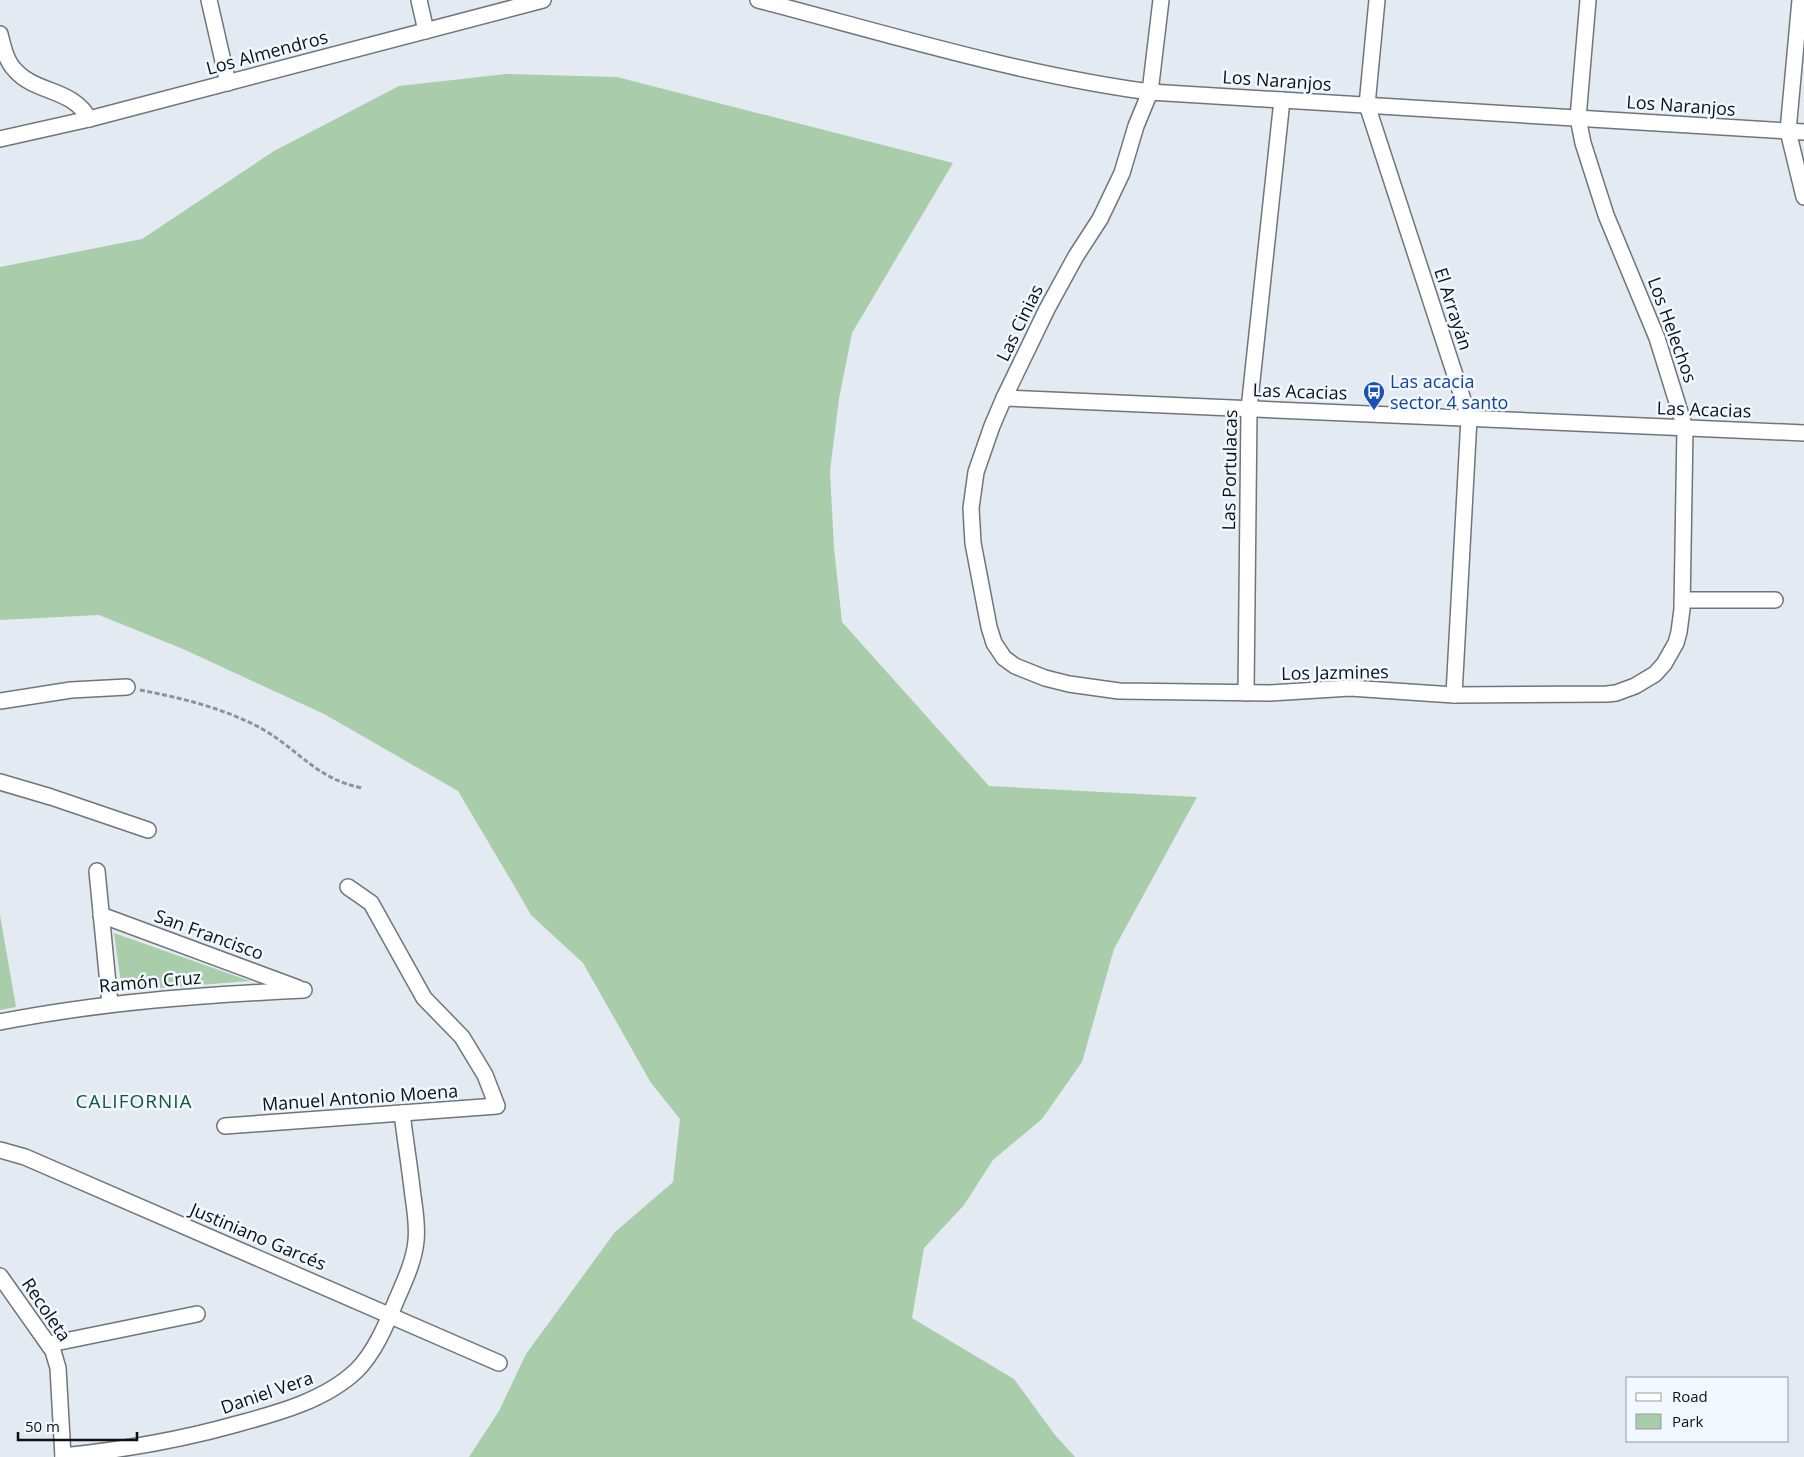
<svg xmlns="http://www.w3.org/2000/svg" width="1804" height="1457" font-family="'Open Sans',sans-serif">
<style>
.green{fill:#a9cdaa}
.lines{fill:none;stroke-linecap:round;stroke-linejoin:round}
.minor-casing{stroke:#6f757b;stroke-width:18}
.path{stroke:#8f9399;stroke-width:3;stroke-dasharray:5 2.5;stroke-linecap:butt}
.minor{stroke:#fff;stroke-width:15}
.labels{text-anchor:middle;stroke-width:5;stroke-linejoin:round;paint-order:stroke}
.street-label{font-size:18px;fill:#0e1013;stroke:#f1f8ff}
.transit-label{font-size:18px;fill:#164399;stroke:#f1f8ff;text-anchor:start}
.neighbourhood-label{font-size:19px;letter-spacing:1px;fill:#14563b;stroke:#f1f8ff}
</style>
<rect width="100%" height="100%" fill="#e4eaf1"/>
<g class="green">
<path d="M506 74 617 77 953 163 852 333 839 399 830 471 834 548 842 622 989 786 1197 797 1114 949 1082 1062 1042 1119 993 1160 964 1205 924 1248 912 1318 1014 1379 1055 1435 1075 1457H469L499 1411 526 1354 615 1232 673 1182 680 1119 651 1083 583 963 531 915 512 882 458 791 324 714 183 649 99 615 0 620V267L142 239 274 151 399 86Z"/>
<path d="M0 915 16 1007 0 1010Z"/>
<path d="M114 933 250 981 122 991Z"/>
</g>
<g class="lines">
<g class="minor-casing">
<g id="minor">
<path d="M209 0 228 83"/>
<path d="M419 0 426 31"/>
<path d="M758 0C888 34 1017 74 1150 92L1804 132"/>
<path d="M1161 0 1150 92 1136 126 1122 173 1100 219 1076 256 1047 309 1004 398 992 426 976 472 971 508 973 543 989 627 994 643 1004 658 1015 666 1045 678 1069 684 1119 691 1270 693 1350 688 1454 695 1607 694 1616 693 1635 686 1655 674 1664 664 1676 643 1679 632 1682 609 1685 428 1657 338 1606 215 1583 143 1578 118 1588 0"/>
<path d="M1377 0 1367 105 1469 418 1454 695"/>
<path d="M1800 0 1788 131 1804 197"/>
<path d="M0 34C3 46 6 61 15 70 36 94 73 88 89 119"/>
<path d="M0 139 89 119 543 0"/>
<path d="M1004 398 1804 433"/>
<path d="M1682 600H1775"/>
<path d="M1246 693 1249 409 1282 100"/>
<path d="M0 701 71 690 127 687"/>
<path d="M0 782 51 797 148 830"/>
<path d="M97 871 110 1004"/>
<path d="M101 915 298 988"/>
<path d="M0 1022C101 1002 202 995 304 990"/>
<path d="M225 1126 497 1106 485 1075 462 1037 424 998 371 903 348 887"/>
<path d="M0 1150 25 1157 499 1363"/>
<path d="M0 1276 53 1351 58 1368 63 1457"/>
<path d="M50 1344 197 1314"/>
<path d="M63 1456C122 1450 180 1440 237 1424 278 1413 326 1400 357 1370 375 1352 386 1325 396 1301 404 1282 414 1262 416 1241 418 1223 414 1206 412 1188 409 1163 405 1138 402 1113"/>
</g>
</g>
<path class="path" d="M140 690C182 698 227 709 264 730 301 752 317 779 362 788"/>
<use href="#minor" class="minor"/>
</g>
<defs>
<g id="bus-pin" transform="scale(1.125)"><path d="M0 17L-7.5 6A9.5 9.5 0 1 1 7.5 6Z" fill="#1a4fb4" stroke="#f1f8ff"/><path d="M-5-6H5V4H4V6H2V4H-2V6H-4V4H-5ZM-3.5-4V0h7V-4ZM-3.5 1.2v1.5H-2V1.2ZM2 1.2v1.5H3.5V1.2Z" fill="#fff"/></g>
</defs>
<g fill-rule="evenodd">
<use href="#bus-pin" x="1374" y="392"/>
</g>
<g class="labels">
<g class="street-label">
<text transform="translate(267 53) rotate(-15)" y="6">Los Almendros</text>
<text transform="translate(1277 81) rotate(4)" y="6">Los Naranjos</text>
<text transform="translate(1681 106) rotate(4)" y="6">Los Naranjos</text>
<text transform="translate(1453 309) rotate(72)" y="6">El Arrayán</text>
<text transform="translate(1020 323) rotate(-64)" y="6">Las Cinias</text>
<text transform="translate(1672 330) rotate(70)" y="6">Los Helechos</text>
<text transform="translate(1300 392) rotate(2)" y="6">Las Acacias</text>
<text transform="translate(1704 410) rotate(2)" y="6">Las Acacias</text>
<text transform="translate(1230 470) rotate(-89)" y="6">Las Portulacas</text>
<text transform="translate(1335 673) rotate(-1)" y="6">Los Jazmines</text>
<text transform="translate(209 935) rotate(20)" y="6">San Francisco</text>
<text transform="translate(150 982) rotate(-5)" y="6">Ramón Cruz</text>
<text transform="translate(360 1098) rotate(-4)" y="6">Manuel Antonio Moena</text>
<text transform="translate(258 1237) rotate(23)" y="6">Justiniano Garcés</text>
<text transform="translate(46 1310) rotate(56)" y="6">Recoleta</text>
<text transform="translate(267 1393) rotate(-19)" y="6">Daniel Vera</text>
</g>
<g class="transit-label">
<text x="1390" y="388">Las acacia<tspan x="1390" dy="21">sector 4 santo</tspan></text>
</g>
<g class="neighbourhood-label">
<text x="134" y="1108">CALIFORNIA</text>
</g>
</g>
<rect x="1626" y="1377" width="162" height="65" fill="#f1f8ff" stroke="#969ba1"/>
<rect x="1636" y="1393" width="25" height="8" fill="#ffffff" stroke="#969ba1"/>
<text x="1672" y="1402" font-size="15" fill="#0e1013">Road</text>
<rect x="1636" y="1414" width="25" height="15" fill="#a9cdaa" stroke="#969ba1"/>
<text x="1672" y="1427" font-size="15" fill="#0e1013">Park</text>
<path d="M18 1432v8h119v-8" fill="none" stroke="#0e1013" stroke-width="2.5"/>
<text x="25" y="1432" font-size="15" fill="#0e1013" stroke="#f1f8ff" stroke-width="4" paint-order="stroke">50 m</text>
</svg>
